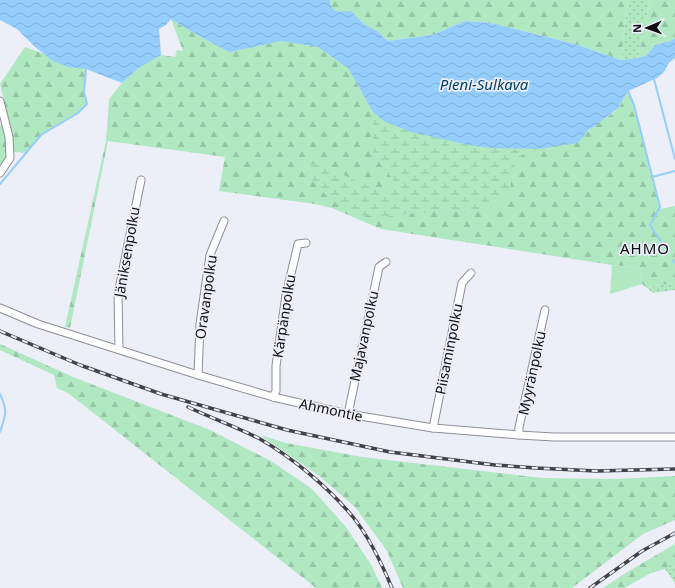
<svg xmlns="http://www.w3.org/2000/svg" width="675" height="588" font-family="'Noto Sans',sans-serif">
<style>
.grass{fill:url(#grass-dots)}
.forest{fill:url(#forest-firs)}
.wetland{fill:url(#wetland-marsh)}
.park{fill:#b0e8c1}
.water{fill:url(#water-waves)}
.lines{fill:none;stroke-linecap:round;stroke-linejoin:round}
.stream{stroke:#95cefd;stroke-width:2}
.minor-casing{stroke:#8d8f98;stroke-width:9}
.minor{stroke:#fff;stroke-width:7}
.rail-casing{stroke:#424348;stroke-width:3.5}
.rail{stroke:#eceef8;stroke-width:2;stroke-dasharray:6;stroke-linecap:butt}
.labels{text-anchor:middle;stroke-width:3.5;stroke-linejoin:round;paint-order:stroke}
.street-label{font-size:14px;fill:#0c0d10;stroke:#eceef8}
.water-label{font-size:15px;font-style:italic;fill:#054065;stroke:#eceef8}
.neighbourhood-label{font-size:15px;letter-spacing:1px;fill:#0c0d10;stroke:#eceef8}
</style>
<defs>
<pattern id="grass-dots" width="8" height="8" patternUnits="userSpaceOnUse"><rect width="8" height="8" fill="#b0e8c1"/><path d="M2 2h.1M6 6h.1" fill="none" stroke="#96c6a5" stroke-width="1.8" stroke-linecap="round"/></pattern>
<pattern id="forest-firs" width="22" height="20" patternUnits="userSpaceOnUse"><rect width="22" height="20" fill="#b0e8c1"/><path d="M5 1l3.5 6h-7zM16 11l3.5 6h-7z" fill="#96c6a5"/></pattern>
<pattern id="wetland-marsh" width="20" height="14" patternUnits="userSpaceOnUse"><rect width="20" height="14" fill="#b0e8c1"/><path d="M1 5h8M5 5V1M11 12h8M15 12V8" fill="none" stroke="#96c6a5"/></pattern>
<pattern id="water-waves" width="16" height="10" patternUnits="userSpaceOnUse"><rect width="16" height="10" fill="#95cefd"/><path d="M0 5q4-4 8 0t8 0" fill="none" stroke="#7fb0d8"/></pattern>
</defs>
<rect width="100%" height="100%" fill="#eceef8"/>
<g class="grass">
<path d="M628 0H650L638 58 621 60Z"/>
<path d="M675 283V290L653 293 646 287Z"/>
<path d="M671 563 675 568V583L665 569Z"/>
</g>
<g class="forest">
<path d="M330 0H628L621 60 575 44 491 23 465 21 432 35 388 41 382 35 365 25 360 20 332 9Z"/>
<path d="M650 0H675V38L671 41 655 45 647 55 638 58Z"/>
<path d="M171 19C189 31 209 41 229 52L282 41 318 47 348 68 373 112 539 149 584 136C591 124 609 119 618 108 622 103 625 96 628 91L634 105 660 209 675 206V283L646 287 642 284 640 268 612 265 381 229 332 208 315 204 219 191 225 157 108 141 70 328 65 327 106 141 109 99 122 83 140 67 161 55 175 57 177 50 183 51Z"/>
<path d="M25 47 86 69 84 92 87 104 78 113 41 135 26 153 14 152 0 173V125L10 127 0 84Z"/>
<path d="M0 344 73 377 210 430 271 461 312 489 346 527 372 566 382 588H316L68 393 57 388 54 375 0 350Z"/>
<path d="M260 435 286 443 362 457 543 478 616 479 675 476V520L643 534 572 588H403L387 551 355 507 318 475Z"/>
<path d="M675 544V568L671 563 665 569 651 573 624 588H603L624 574Z"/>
</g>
<path class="wetland" d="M171 5 618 108 595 126 588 130 584 136 577 143 539 149 514 158 510 192 493 206 477 212 443 211 414 213 386 217 357 215 331 200 309 177 308 165 320 163 358 182 389 192 396 183 373 155V112L348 68 318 47 282 41 229 52 200 35 183 27Z"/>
<path class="park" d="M612 265 640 268 642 284 610 294Z"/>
<path class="water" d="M0 0H330C331 14 340 12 351 11L365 25 377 31 388 41 432 35 465 21 491 23 575 44 621 60 638 58 647 55 655 45 671 41 675 38V58L669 63 664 72 657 78 628 91 618 108 595 126 588 130 584 136 577 143 539 149 491 148 469 145 411 132 384 121 373 112 348 68 318 47 282 41 229 52C209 41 189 31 171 19L166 25 159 29 161 55 140 67 122 83 86 69 68 67 53 61 35 47 17 29 0 20Z"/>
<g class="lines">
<g class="stream">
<path d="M654 79 675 159"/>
<path d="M628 91 634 105 660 207 650 225 667 251"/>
<path d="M652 177 675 171"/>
<path d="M0 184 41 135 78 113 87 104 84 92 86 69"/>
<path d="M673 260 675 263"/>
<path d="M0 394C8 411 6 414 0 432"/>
</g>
<g class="minor-casing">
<g id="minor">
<path d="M0 101 9 137 10 158 0 173"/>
<path d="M0 308 38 324 198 375 273 397 348 414 433 428 519 435 554 437H675"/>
<path d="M119 349 118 294 141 180"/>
<path d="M198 375 200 324 210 255 224 221"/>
<path d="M273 397 276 391V366L286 295 298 244 306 243"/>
<path d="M348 414 379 267 386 262"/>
<path d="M433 428 462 283 471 273"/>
<path d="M519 435V427L545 310"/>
</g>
</g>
<use href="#minor" class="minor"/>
<g class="rail-casing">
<g id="rail">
<path d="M0 331 80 365 161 394 287 430 390 452 495 465 536 468 596 471 675 469"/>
<path d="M188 407C211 418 237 427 260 439 293 458 328 487 353 517 369 537 382 564 392 588"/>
<path d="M590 588 642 551 675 533"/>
</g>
</g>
<use href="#rail" class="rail"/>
</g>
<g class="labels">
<g class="street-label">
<text transform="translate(127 252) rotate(-80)" y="5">Jäniksenpolku</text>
<text transform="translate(206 297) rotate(-82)" y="5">Oravanpolku</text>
<text transform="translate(284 316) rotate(-81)" y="5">Kärpänpolku</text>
<text transform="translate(364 336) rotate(-78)" y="5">Majavanpolku</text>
<text transform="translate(449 349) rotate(-79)" y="5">Piisaminpolku</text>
<text transform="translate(532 373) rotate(-78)" y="5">Myyränpolku</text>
<text transform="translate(331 410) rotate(12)" y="5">Ahmontie</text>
</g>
<g class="water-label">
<text x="484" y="90">Pieni-Sulkava</text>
</g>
<g class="neighbourhood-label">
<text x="645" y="254">AHMO</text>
</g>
</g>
<g transform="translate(647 28) rotate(268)" stroke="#eceef8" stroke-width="3" paint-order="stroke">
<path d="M0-3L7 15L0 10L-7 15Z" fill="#0c0d10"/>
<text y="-6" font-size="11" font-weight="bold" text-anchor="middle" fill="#0c0d10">N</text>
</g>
</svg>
